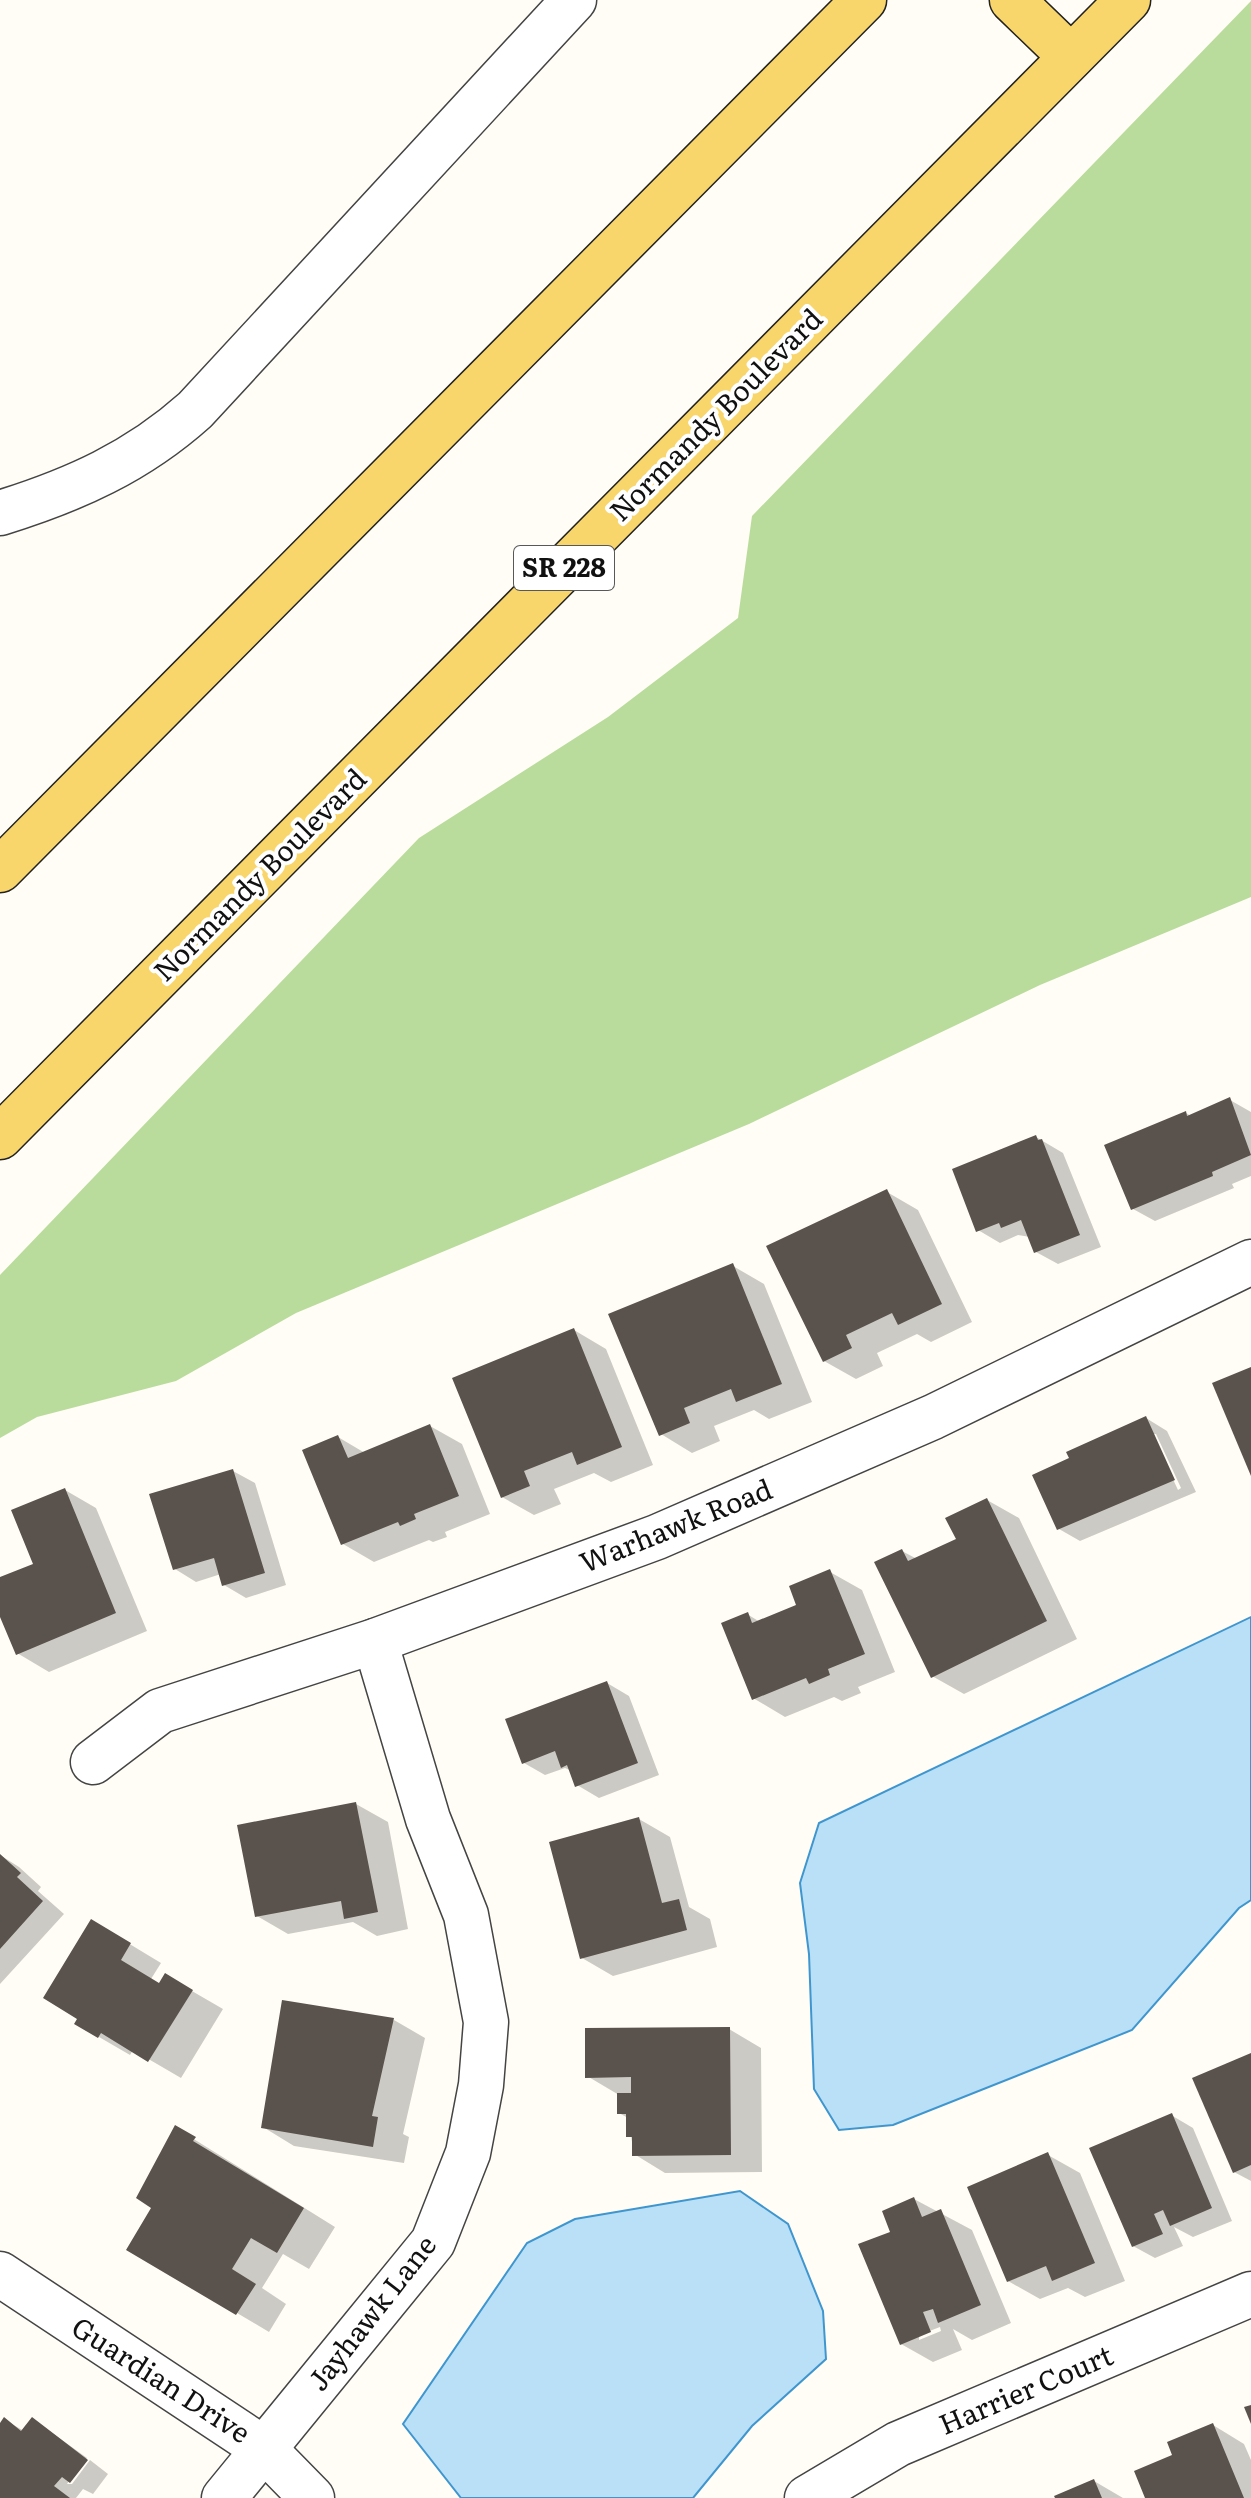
<svg xmlns="http://www.w3.org/2000/svg" width="1251" height="2498" font-family="Literata,serif">
<style>
.forest{fill:#b9dc9c}
.water{fill:#b9e0f7;stroke:#3f96cf;stroke-width:2}
.shadow{fill:#0003;fill-rule:evenodd}
.building{fill:#5a524d}
.lines{fill:none;stroke-linecap:round;stroke-linejoin:round}
.minor-casing{stroke:#444;stroke-width:47}
.primary-casing{stroke:#222;stroke-width:47}
.minor{stroke:#fff;stroke-width:44}
.primary{stroke:#f9d66b;stroke-width:44}
.labels{text-anchor:middle;stroke-width:8;stroke-linejoin:round;paint-order:stroke}
.shield{fill:#fff;stroke:#585858;stroke-width:2}
.shield-label{font-size:26px;font-weight:bold;fill:#111}
.street-label{font-size:28px;fill:#111;stroke:#fff}
</style>
<rect width="100%" height="100%" fill="#fffdf5"/>
<path class="forest" d="M1251 1V897L1040 985 749 1124 296 1313 176 1381 37 1417 0 1438V1275L419 838 608 717 738 618 752 516Z"/>
<g class="water">
<path d="M1251 1617V1900L1239 1908 1132 2030 893 2125 839 2130 814 2089 809 1954 800 1883 819 1823Z"/>
<path d="M740 2191 788 2224 823 2311 826 2359 752 2426 693 2498H461L403 2424 527 2243 575 2219Z"/>
</g>
<g class="shadow">
<path d="M1230 1100 1251 1112V1176L1232 1184 1234 1188 1155 1221 1133 1209 1186 1113 1191 1116Z"/>
<path d="M1036 1137 1063 1153 1101 1247 1058 1264 1036 1252 1030 1237 1018 1235 1000 1243 978 1230Z"/>
<path d="M887 1192 918 1210 972 1322 931 1342 917 1334 877 1353 883 1366 856 1379 824 1361Z"/>
<path d="M733 1266 764 1284 812 1402 769 1419 754 1410 714 1426 720 1441 692 1453 661 1434Z"/>
<path d="M574 1330 606 1349 653 1465 611 1482 594 1473 554 1489 561 1504 534 1515 502 1497Z"/>
<path d="M1146 1418 1167 1431 1196 1492 1080 1541 1059 1529 1071 1459ZM1152 1434H1156L1181 1488 1178 1490Z"/>
<path d="M430 1426 462 1444 490 1514 445 1532 447 1537 433 1542 429 1540 374 1562 343 1544 338 1437 365 1453Z"/>
<path d="M233 1471 255 1483 286 1585 246 1598 224 1585 221 1574 196 1582 175 1569Z"/>
<path d="M65 1490 96 1508 147 1631 49 1672 17 1653 0 1612V1579L35 1565Z"/>
<path d="M987 1500 1019 1518 1077 1639 964 1694 932 1676 902 1551 917 1559 958 1540Z"/>
<path d="M830 1572 862 1590 895 1672 858 1687 861 1693 842 1701 834 1697 785 1717 753 1698 747 1614 760 1622 799 1606Z"/>
<path d="M607 1683 629 1696 659 1775 599 1798 577 1785 572 1771 565 1768 545 1775 524 1763Z"/>
<path d="M356 1804 388 1822 408 1929 377 1936 353 1922 288 1934 257 1916Z"/>
<path d="M639 1819 670 1837 689 1907 710 1919 717 1947 613 1976 582 1958Z"/>
<path d="M0 1855 19 1867 41 1887 38 1891 64 1914 0 1984Z"/>
<path d="M123 1940 161 1963 151 1979 160 1985 166 1976 223 2009 181 2078 133 2050 130 2055 99 2037Z"/>
<path d="M394 2020 425 2038 403 2134 409 2137 404 2163 294 2146 263 2127Z"/>
<path d="M729 2029 761 2048 762 2172 665 2173 634 2154 628 2118 619 2113V2095L587 2076Z"/>
<path d="M1251 2055V2181L1234 2172Z"/>
<path d="M1171 2115 1193 2128 1232 2221 1193 2237 1174 2227 1183 2246 1155 2258 1133 2246Z"/>
<path d="M176 2128 335 2227 309 2269 283 2254 262 2288 286 2304 269 2332 129 2249 154 2207Z"/>
<path d="M1048 2155 1080 2173 1125 2281 1085 2297 1068 2288 1040 2299 1008 2281Z"/>
<path d="M914 2199 972 2230 1011 2323 972 2340 953 2329 962 2350 933 2362 901 2344 893 2233ZM940 2327 941 2331 919 2340V2335Z"/>
<path d="M33 2419 87 2458 67 2484H72L90 2460 108 2474 93 2494 83 2489 76 2498H0V2426L5 2420 24 2431Z"/>
<path d="M1213 2425 1244 2444 1251 2460V2498H1147L1175 2457Z"/>
<path d="M1094 2481 1123 2498H1057Z"/>
</g>
<g class="building">
<path d="M1230 1097 1251 1155 1212 1172 1213 1176 1131 1210 1104 1145 1186 1111 1187 1116Z"/>
<path d="M1036 1135 1038 1140 1042 1139 1080 1235 1034 1253 1021 1220 1001 1228 999 1223 976 1232 952 1169Z"/>
<path d="M887 1189 942 1304 898 1325 892 1313 846 1335 852 1348 823 1362 766 1246Z"/>
<path d="M733 1263 782 1384 736 1402 731 1389 684 1408 690 1423 659 1436 608 1314Z"/>
<path d="M574 1328 622 1447 577 1465 572 1452 524 1471 530 1486 501 1498 452 1378Z"/>
<path d="M1251 1367V1476L1212 1383Z"/>
<path d="M1146 1416 1175 1480 1057 1530 1032 1475 1069 1458 1066 1452Z"/>
<path d="M430 1424 459 1496 414 1514 416 1519 400 1526 398 1522 341 1545 302 1450 338 1435 348 1458Z"/>
<path d="M233 1469 265 1573 222 1586 214 1558 173 1570 149 1494Z"/>
<path d="M65 1488 116 1613 16 1655 0 1617V1577L33 1564 11 1510Z"/>
<path d="M987 1498 1047 1621 931 1678 874 1562 902 1549 908 1561 956 1539 945 1518Z"/>
<path d="M830 1569 865 1654 828 1669 830 1675 809 1684 806 1678 752 1700 721 1623 748 1612 752 1623 796 1605 789 1586Z"/>
<path d="M607 1681 638 1763 575 1787 567 1765 561 1768 555 1751 522 1764 505 1719Z"/>
<path d="M356 1802 378 1912 344 1919 341 1901 255 1917 237 1825Z"/>
<path d="M639 1817 662 1903 679 1899 687 1930 580 1959 549 1842Z"/>
<path d="M0 1854 21 1873 17 1877 43 1901 0 1949Z"/>
<path d="M91 1919 131 1943 121 1960 159 1983 165 1973 193 1990 148 2062 101 2033 98 2038 74 2024 77 2019 43 1998Z"/>
<path d="M282 2000 394 2018 372 2116 378 2117 373 2147 261 2128Z"/>
<path d="M730 2027 731 2155 632 2156V2137H626V2114H617V2093H631V2077L585 2078V2028Z"/>
<path d="M1251 2053V2165L1233 2173 1192 2078Z"/>
<path d="M1172 2113 1212 2208 1170 2226 1163 2210 1154 2214 1163 2234 1132 2247 1089 2148Z"/>
<path d="M175 2125 196 2137 193 2141 304 2208 277 2253 251 2238 232 2269 256 2284 236 2315 126 2250 151 2208 136 2198Z"/>
<path d="M1048 2152 1095 2263 1052 2281 1046 2266 1007 2282 967 2187Z"/>
<path d="M914 2197 922 2217 941 2209 981 2305 938 2323 933 2309 923 2312 931 2332 900 2345 858 2244 890 2232 882 2211Z"/>
<path d="M1251 2405V2424L1244 2407Z"/>
<path d="M4 2417 21 2431 32 2417 88 2460 70 2483 62 2477 54 2486 70 2498H0V2423Z"/>
<path d="M1213 2423 1244 2498H1145L1134 2471 1172 2455 1167 2442Z"/>
<path d="M1094 2479 1102 2498H1055L1054 2496Z"/>
</g>
<g class="lines">
<g class="minor-casing">
<g id="minor">
<path d="M0 513C74 490 137 462 195 410L574 0"/>
<path d="M93 1762 160 1711 375 1641 657 1537 933 1417 1251 1262"/>
<path d="M0 2274 264 2449 312 2498"/>
<path d="M224 2498 433 2242 468 2153 481 2085 486 2022 466 1915 428 1819 375 1641"/>
<path d="M807 2498 898 2444 1251 2294"/>
</g>
</g>
<g class="primary-casing">
<g id="primary">
<path d="M1012 0 1071 57"/>
<path d="M0 870 864 0"/>
<path d="M0 1137 1128 0"/>
</g>
</g>
<use href="#minor" class="minor"/>
<use href="#primary" class="primary"/>
</g>
<g class="labels">
<rect class="shield" x="514" y="546" width="100" height="44" rx="6"/>
<g class="shield-label">
<text x="564" y="577">SR 228</text>
</g>
<g class="street-label">
<text transform="translate(716 415) rotate(-45)" y="10">Normandy Boulevard</text>
<text transform="translate(260 875) rotate(-45)" y="10">Normandy Boulevard</text>
<text transform="translate(676 1526) rotate(-22)" y="10">Warhawk Road</text>
<text transform="translate(372 2313) rotate(-52)" y="10">Jayhawk Lane</text>
<text transform="translate(161 2380) rotate(33)" y="10">Guardian Drive</text>
<text transform="translate(1026 2390) rotate(-23)" y="10">Harrier Court</text>
</g>
</g>
</svg>
